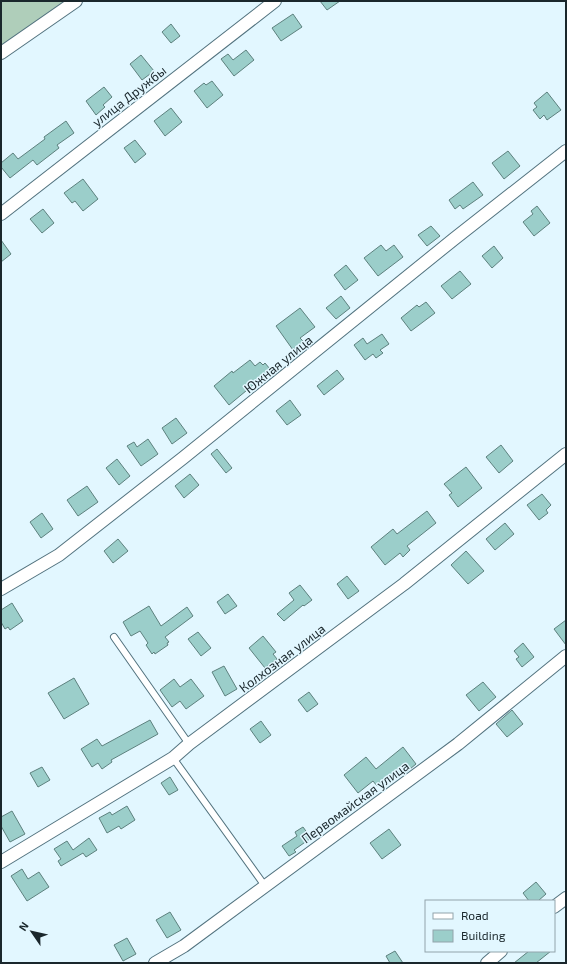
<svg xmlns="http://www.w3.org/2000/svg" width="567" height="964" font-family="'Exo 2',sans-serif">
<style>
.green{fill:#afceba}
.building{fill:#9bceca;stroke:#5d817e}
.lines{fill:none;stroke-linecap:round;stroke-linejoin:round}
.service-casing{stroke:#53737f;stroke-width:8}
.minor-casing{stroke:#53737f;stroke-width:14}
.service{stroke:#fff;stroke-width:6}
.minor{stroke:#fff;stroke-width:12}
.labels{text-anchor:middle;stroke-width:3;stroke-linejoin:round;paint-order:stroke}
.street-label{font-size:13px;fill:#1a272c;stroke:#e2f7ff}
</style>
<rect width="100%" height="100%" fill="#e2f7ff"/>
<path class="green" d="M1 1H76L1 53Z"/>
<g class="building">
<path d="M320 1H340L327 10Z"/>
<path d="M293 14 302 27 281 41 272 28Z"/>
<path d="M171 24 180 36 171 43 162 32Z"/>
<path d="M246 50 254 60 234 76 221 59 228 54 233 60Z"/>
<path d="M141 55 154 71 142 80 130 64Z"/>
<path d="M212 81 223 95 207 108 194 91 204 83 206 85Z"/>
<path d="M104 87 112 97 103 105 105 107 96 115 86 101Z"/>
<path d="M547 92 561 110 547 120 544 115 540 119 533 110 537 107 534 103Z"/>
<path d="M171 108 182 122 165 136 154 121Z"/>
<path d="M66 121 74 133 57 145 59 148 37 165 33 160 10 178 1 167V163L13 153 18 159 45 139 44 137Z"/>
<path d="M135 140 146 154 135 163 124 148Z"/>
<path d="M508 151 520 166 504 179 492 163Z"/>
<path d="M83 179 98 199 83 211 75 201 72 203 64 193Z"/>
<path d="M473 182 483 195 463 209 460 205 455 209 449 200Z"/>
<path d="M537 206 550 223 534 236 523 222 533 214 531 211Z"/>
<path d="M43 209 54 223 42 233 30 219Z"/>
<path d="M431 226 440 236 427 246 418 235Z"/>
<path d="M1 240 11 254 1 262Z"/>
<path d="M381 245 386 251 394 245 403 257 378 276 364 258Z"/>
<path d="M494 246 503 258 492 268 482 256Z"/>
<path d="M346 265 358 280 345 290 334 275Z"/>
<path d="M460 271 471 284 452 299 441 286Z"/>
<path d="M341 296 350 308 336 319 326 308Z"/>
<path d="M426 302 435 313 411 331 401 318 417 305 419 307Z"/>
<path d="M300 308 315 327 300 338 304 342 293 350 276 326Z"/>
<path d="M382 334 389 344 380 350 383 353 376 358 373 354 365 360 354 345 363 338 367 344Z"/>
<path d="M250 360 255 366 260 362 263 365 265 363 270 369 267 371 270 374 259 382 258 381 229 405 214 386 232 371 233 373Z"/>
<path d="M337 370 344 379 324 395 317 386Z"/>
<path d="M290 400 301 415 287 425 276 411Z"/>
<path d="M176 418 187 433 172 444 162 428Z"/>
<path d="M148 439 158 454 141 466 127 446 134 442 137 447Z"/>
<path d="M501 445 513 461 499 473 486 457Z"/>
<path d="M217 449 232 468 226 473 211 454Z"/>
<path d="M117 459 130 476 119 485 106 468Z"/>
<path d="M466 467 482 488 458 507 449 495 452 493 444 484Z"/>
<path d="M190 474 199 485 184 498 175 486Z"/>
<path d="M87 486 98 502 78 516 67 500Z"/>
<path d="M542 494 551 505 546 510 548 513 539 520 527 505Z"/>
<path d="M427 511 436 523 407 546 410 550 403 557 400 553 385 565 371 547 393 529 397 534Z"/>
<path d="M42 513 53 529 41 538 30 522Z"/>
<path d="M505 523 514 534 495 550 486 539Z"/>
<path d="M118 539 128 551 113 563 104 551Z"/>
<path d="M466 551 484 571 468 584 451 565Z"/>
<path d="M347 576 359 591 348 599 337 584Z"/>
<path d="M300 585 312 600 304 606 303 605 284 621 277 614 294 600 289 593Z"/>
<path d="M228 594 237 606 225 614 217 602Z"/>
<path d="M12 603 23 621 10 630 8 627 5 629 1 622V610Z"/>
<path d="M149 606 161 626 187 607 193 616 165 637 169 642 167 643 168 645 155 654 154 652 152 654 146 645 148 643 140 631 131 636 123 622Z"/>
<path d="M566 620V645L554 629Z"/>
<path d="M198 632 211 648 201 656 188 639Z"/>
<path d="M263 636 276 652 273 654 277 659 265 668 249 648Z"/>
<path d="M523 643 534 657 522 667 516 659 519 657 514 651Z"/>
<path d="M224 666 237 689 225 696 212 672Z"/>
<path d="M74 678 89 704 64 719 48 693Z"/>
<path d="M174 679 180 687 191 679 204 696 186 709 180 701 172 707 160 690Z"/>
<path d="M483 682 496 697 479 711 466 695Z"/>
<path d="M309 692 318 704 307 712 298 700Z"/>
<path d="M512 710 523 724 507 737 496 724Z"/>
<path d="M150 720 158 734 111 760 112 762 102 769 98 763 92 767 81 749 97 739 102 746Z"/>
<path d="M261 721 271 735 260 743 250 729Z"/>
<path d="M403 747 416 764 404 774 401 771 395 775 394 773 377 786 373 781 358 793 344 775 366 757 376 769Z"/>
<path d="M42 767 50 780 38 787 30 773Z"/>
<path d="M170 777 178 790 169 795 161 783Z"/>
<path d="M127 806 135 820 121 829 119 826 107 833 99 818 110 812 112 815Z"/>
<path d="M12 811 25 834 10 842 1 826V817Z"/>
<path d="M303 827 311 838 294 850 296 852 289 856 282 846 297 836 295 832Z"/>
<path d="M389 829 401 845 382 859 370 843Z"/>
<path d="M89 838 97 850 86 857 83 853 61 866 58 861 61 859 54 849 67 841 73 850Z"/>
<path d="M22 869 28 879 39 872 49 887 27 901 11 876Z"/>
<path d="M536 882 546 894 538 901H529L523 893Z"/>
<path d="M170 912 181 930 167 938 156 920Z"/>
<path d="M127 938 136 954 123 961 114 945Z"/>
<path d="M395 951 403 963H390L386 956Z"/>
<path d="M529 951H551L536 963H514Z"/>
</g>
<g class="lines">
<g class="service-casing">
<g id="service">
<path d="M114 637 189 744"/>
<path d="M173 758 265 886"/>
</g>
</g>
<g class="minor-casing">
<g id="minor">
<path d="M1 53 76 1"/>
<path d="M1 214 275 1"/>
<path d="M1 589 59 555 183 458 454 239 566 151"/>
<path d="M1 862 173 758 189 744 404 584 566 454"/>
<path d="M554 907 566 898"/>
<path d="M155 963 184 946 458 744 566 656"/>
<path d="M487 963 501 951"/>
</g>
</g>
<use href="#service" class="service"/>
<use href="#minor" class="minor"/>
</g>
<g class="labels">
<g class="street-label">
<text transform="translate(129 96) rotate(-38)" y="5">улица Дружбы</text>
<text transform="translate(278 364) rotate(-39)" y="5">Южная улица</text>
<text transform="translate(282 658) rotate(-37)" y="5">Колхозная улица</text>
<text transform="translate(355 802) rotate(-36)" y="5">Первомайская улица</text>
</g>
</g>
<rect width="567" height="964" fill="none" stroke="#1a272c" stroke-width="4"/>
<rect x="425" y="900" width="130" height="52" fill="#e2f7ff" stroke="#92a4ab"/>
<rect x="433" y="913" width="20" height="6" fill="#ffffff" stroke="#92a4ab"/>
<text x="461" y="920" font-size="12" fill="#1a272c">Road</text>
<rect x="433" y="930" width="20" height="12" fill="#9bceca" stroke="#92a4ab"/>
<text x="461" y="940" font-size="12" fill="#1a272c">Building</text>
<g transform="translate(32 932) rotate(304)" stroke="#e2f7ff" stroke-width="3" paint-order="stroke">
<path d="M0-3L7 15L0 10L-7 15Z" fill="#1a272c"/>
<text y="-6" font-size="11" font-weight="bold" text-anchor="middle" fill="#1a272c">N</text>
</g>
</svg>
